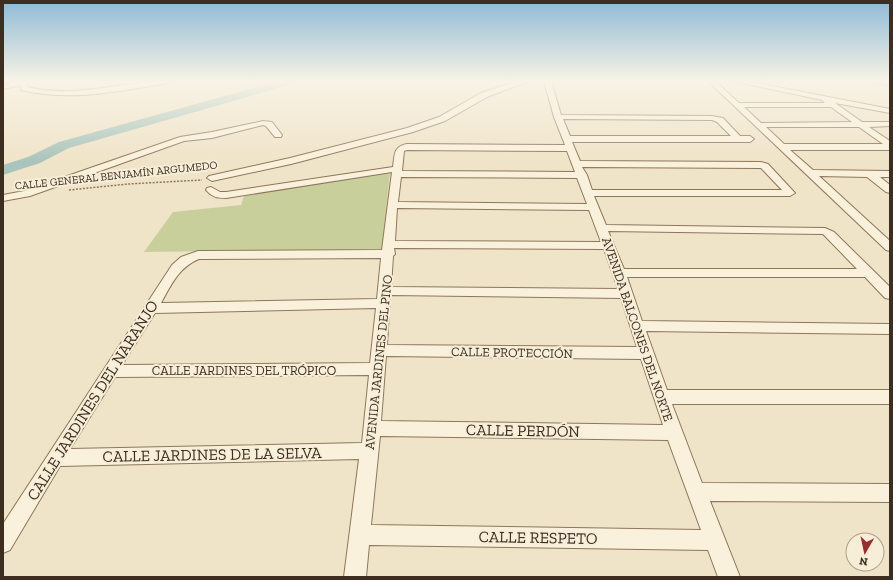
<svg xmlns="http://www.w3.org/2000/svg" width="893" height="580" font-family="'Zilla Slab',serif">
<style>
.green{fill:#c9cf9b}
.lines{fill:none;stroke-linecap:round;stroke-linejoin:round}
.river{fill:#a9c4bc;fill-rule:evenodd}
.minor-casing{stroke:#8d765c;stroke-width:2}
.path{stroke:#8d765c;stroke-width:1.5;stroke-dasharray:2 1.5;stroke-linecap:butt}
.minor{fill:#faf1dc;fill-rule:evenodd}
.labels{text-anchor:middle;stroke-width:4;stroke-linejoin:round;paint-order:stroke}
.far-street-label{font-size:11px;fill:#3d2e20;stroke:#f7eed8}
.street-label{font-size:13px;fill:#3d2e20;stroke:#f7eed8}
.near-street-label{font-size:16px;fill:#3d2e20;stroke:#f7eed8}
</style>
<rect width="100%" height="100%" fill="#f0e4c8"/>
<path class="green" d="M390 172 382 249 144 252 173 212 241 205 244 196 281 187Z"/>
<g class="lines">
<g class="river">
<path d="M278 81H298L296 83 69 148 40 163 3 175V165L28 157 59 142Z"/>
<path d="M867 81H890V88L869 83Z"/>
</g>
<g class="minor-casing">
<g id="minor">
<path d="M18 81H27V87C76 99 123 81 171 81L168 83C119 91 71 102 21 90L20 85 3 89V85Z"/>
<path d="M518 81H529L487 97 445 121 413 132 291 164 212 181 207 178 209 176 290 158 407 128 439 117 481 93Z"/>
<path d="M544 81H551L561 115 712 116 723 118 740 136H750L754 139 750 142H572L580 161 761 162 768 164 795 193 790 196H594L606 225 825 228 834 232 890 287V299L885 298 865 277H627L642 321 890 324V334L646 331 667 390H890V404H672L702 483 890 484V502L710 501 740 577H718L708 550 369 545 366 577H344L359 459 60 466 10 550 3 553V524L172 265 181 257 198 251 382 250 392 172 226 198C217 198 212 197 206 190L207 188 211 187 220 192H226L393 167C395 154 393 147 407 144L565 145 554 117ZM563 119 712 120 717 122 731 136H570ZM407 150 567 151 575 172 402 171 404 151ZM582 167 761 168 782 190H592L587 175ZM401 177 577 178 587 204 398 202ZM397 208 589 210 601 242 395 241ZM608 231 823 234 857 269H624ZM394 248 604 249 618 289 391 287 393 256 395 254ZM381 258 377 299 161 303C171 285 179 267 199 259ZM390 295 621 298 637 347 387 345ZM376 308 370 363 122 365 155 313ZM386 356 641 359 663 425 381 421ZM369 375 362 443 70 449 115 377ZM380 436 668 440 701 530 371 525Z"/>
<path d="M708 81H715L739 103H825L822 100 732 81H747L890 109V113L835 103 862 122H890V126L869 127 890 141V150H790L813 170 890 171V177H880L890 185V193L886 192 867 177 819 176 890 241V251L886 250ZM744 107H831L852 122 761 123ZM766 127H859L883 144H784Z"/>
<path d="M263 121 272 122 282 135 281 137H275L266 126 263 125 212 138 184 141 30 196 3 201V195L24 191 180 137 212 132Z"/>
</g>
</g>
<path class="path" d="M69 190 128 184 202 180"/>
<use href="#minor" class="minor"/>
</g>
<linearGradient id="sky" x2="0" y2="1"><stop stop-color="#8fbad6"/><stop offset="0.5" stop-color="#f8f3e6"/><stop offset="1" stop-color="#f8f3e6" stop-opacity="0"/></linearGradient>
<rect width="893" height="162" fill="url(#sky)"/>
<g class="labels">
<g class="far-street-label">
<text transform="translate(116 175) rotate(-6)" y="4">CALLE GENERAL BENJAMÍN ARGUMEDO</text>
</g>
<g class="street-label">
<text transform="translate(638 329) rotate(71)" y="5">AVENIDA BALCONES DEL NORTE</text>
<text transform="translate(512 352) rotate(1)" y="5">CALLE PROTECCIÓN</text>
<text transform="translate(378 362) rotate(-84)" y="5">AVENIDA JARDINES DEL PINO</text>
<text x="244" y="375">CALLE JARDINES DEL TRÓPICO</text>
</g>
<g class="near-street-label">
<text transform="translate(92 400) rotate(-58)" y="6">CALLE JARDINES DEL NARANJO</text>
<text transform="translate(523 430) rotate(1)" y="6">CALLE PERDÓN</text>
<text transform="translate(212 454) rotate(-1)" y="6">CALLE JARDINES DE LA SELVA</text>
<text transform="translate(538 537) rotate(1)" y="6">CALLE RESPETO</text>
</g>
</g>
<rect width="893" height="580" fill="none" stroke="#3d2e20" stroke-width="8"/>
<g transform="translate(865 552) rotate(189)"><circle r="19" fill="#f7eed8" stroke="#ada18e"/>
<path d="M0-3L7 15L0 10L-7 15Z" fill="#9e2a2b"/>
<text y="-6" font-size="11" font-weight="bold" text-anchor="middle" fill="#3d2e20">N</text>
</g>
</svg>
